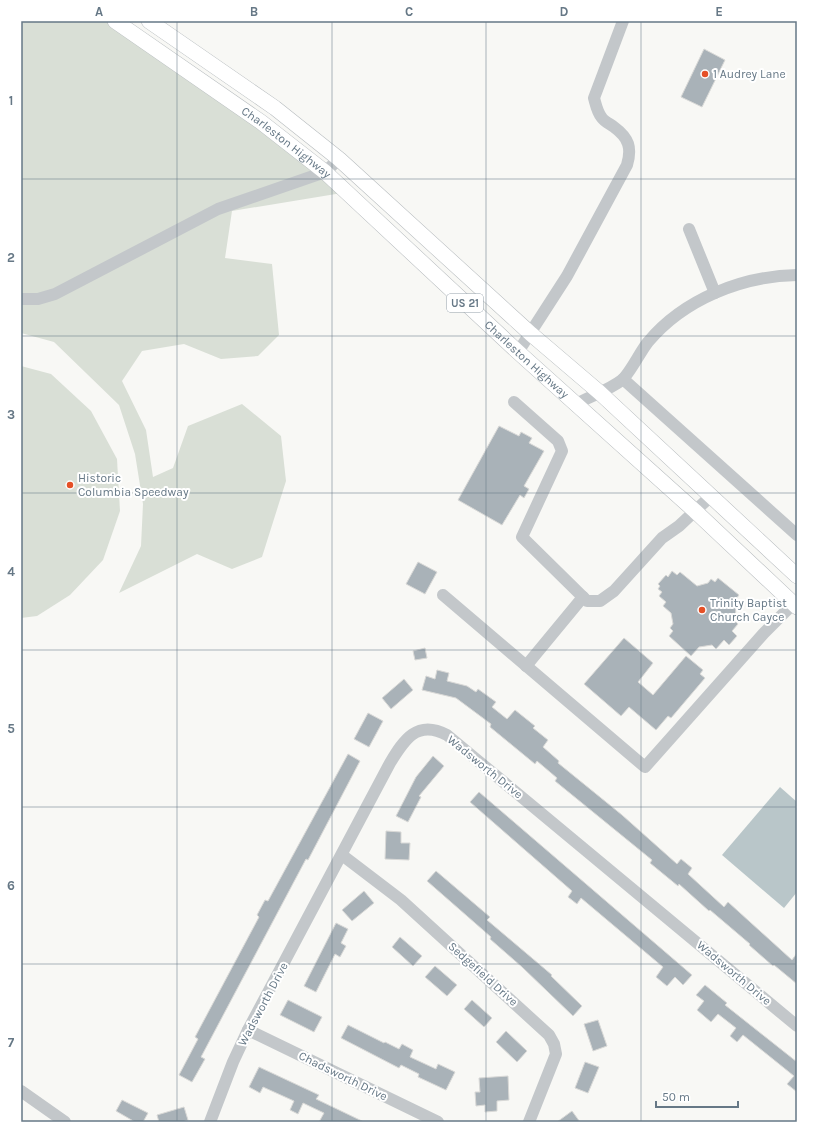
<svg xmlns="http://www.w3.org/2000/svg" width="818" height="1143" font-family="Karla,sans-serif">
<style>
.green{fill:#d9dfd6}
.water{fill:#b9c6c9}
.building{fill:#a9b2b8;stroke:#d9d9d7}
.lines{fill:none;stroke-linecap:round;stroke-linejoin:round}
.major-casing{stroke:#b6bbbe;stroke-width:16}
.minor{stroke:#c3c7ca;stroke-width:12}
.major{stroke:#fff;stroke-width:15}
.grid{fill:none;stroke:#667886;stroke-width:1;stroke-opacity:0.55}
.poi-dot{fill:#e55027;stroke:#fff;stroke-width:1.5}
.labels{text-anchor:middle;stroke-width:4;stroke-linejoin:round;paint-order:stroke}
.shield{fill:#fff;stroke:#94a0aa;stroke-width:1}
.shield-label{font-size:11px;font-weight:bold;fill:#667886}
.poi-label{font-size:12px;fill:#667886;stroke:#fff;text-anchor:start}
.street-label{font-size:12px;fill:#667886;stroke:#fff}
.neatline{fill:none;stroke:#667886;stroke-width:1.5}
.grid-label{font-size:13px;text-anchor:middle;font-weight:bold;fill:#667886}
</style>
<rect width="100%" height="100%" fill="#f8f8f5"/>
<g class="green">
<path d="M21 21H115L348 192 232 211 225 258 272 264 279 335 258 356 221 359 184 344 142 351 122 381 146 430 153 477 173 468 188 426 242 404 281 436 286 481 262 557 232 569 197 554 119 593 141 546 143 504 135 454 119 405 54 342 21 333Z"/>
<path d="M21 366 51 374 91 411 117 459 120 511 103 560 70 595 37 616 21 618Z"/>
</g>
<path class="water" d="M780 787 797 802V892L784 908 722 855Z"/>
<g class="building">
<path d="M704 49 725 60 702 107 681 97Z"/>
<path d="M499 426 519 436 521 432 532 438 529 443 544 451 524 486 529 489 524 498 520 495 502 525 458 500Z"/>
<path d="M418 562 437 572 425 594 406 584Z"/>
<path d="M672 571 677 575 680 572 697 586 708 583 711 579 715 582 718 578 739 595 736 599 740 602 736 607 735 621 738 624 732 631 737 636 729 645 724 640 716 649 712 645 699 647 691 656 669 636 673 631 670 628 673 624 671 613 663 606 666 602 659 596 662 592 658 589 660 586 658 584 666 575 668 577Z"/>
<path d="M624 638 653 663 638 682 653 695 686 656 703 670 700 674 705 678 671 718 668 716 656 730 629 707 621 716 584 684Z"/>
<path d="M425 648 427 658 415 660 413 651Z"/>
<path d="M437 670 449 673 447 681 467 686 476 692 478 689 496 702 492 707 507 719 515 710 535 726 533 728 548 740 543 747 559 761 558 763 622 815 677 864 681 859 692 868 688 874 724 907 728 902 792 960 797 953V984L774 965 773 966 749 945 750 944 710 910 709 911 679 884 678 886 650 863 652 860 555 781 557 778 537 761 535 764 490 727 491 724 456 698 422 690 426 676 435 679Z"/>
<path d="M404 679 413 690 391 709 382 698Z"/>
<path d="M368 713 383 721 369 747 354 739Z"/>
<path d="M348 754 360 761 308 860 306 859 201 1057 205 1059 192 1082 179 1075 198 1039 195 1037 259 917 257 915 265 900 268 901Z"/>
<path d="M433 756 444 766 419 796 421 797 408 822 396 816 416 777Z"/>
<path d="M479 792 692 975 683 985 675 977 667 986 656 977 663 967 581 898 577 904 568 897 572 891 470 802Z"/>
<path d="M386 831 401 832V843H410L409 860 385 859Z"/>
<path d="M436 871 490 917 487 920 552 975 551 976 582 1006 573 1016 522 967 490 939 491 937 427 881Z"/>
<path d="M364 891 374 903 352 921 342 910Z"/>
<path d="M336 923 348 929 341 943 346 946 340 957 335 954 316 992 304 986Z"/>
<path d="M400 937 422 956 413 966 392 947Z"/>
<path d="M435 966 457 985 447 996 425 977Z"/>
<path d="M705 985 727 1003 725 1005 797 1062V1092L787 1084 794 1076 743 1035 737 1042 730 1036 736 1028 718 1014 711 1022 697 1010 704 1001 696 995Z"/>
<path d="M288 1000 322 1017 314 1032 280 1015Z"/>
<path d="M472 1000 492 1018 484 1027 464 1009Z"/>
<path d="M598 1020 607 1046 593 1051 584 1024Z"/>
<path d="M348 1025 384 1043 385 1042 399 1049 402 1044 413 1050 410 1057 436 1069 438 1064 455 1072 446 1090 418 1077 419 1074 401 1065 399 1068 341 1038Z"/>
<path d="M506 1031 527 1051 517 1062 496 1042Z"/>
<path d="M585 1062 599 1067 588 1093 575 1088Z"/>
<path d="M259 1067 319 1095 316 1099 364 1122H319L324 1113 303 1103 298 1114 290 1110 294 1101 263 1087 260 1093 249 1087Z"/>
<path d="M508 1076 509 1100 497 1101V1111L485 1112V1105L476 1106 475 1092H480L479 1078Z"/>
<path d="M122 1100 148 1113 143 1122H135L116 1111Z"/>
<path d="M184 1107 188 1120 182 1122H159L157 1115Z"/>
<path d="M572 1111 580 1122H557Z"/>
</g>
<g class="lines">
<g class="major-casing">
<g id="major">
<path id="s1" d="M115 21 261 122 325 172 518 352 695 511 797 607"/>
<path d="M149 21 275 108 339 159 531 334 599 392 797 576"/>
</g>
</g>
<g class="minor">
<path d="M689 229 715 293"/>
<path d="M21 299H38L55 294 218 209 325 172 339 159"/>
<path d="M518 352 567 276 627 165C632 148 629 138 614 127 610 124 605 122 602 118 597 112 596 105 594 98L623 21"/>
<path d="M623 379 797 535"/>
<path d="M514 402 558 441 562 451 522 537 587 601H600L614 591 662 538 679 526 711 496"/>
<path d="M576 404C591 396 609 390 622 380 630 373 640 352 648 342 684 299 742 276 797 275"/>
<path d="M443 595 645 767 764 633 793 604"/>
<path d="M526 666 583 597"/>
<path d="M342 855 401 900 549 1035 554 1044 556 1054 529 1122"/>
<path d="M248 1030 438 1122"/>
<path d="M21 1091 65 1122"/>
<path d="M210 1122 233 1062 248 1030 390 763C404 740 417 719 447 735L797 1026"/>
</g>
<use href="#major" class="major"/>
</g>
<path class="grid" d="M177 21V1122M332 21V1122M486 21V1122M641 21V1122M21 179H797M21 336H797M21 493H797M21 650H797M21 807H797M21 964H797"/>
<g class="poi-dot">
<circle cx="705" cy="74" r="4"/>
<circle cx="70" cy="485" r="4"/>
<circle cx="702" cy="610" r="4"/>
</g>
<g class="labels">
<rect class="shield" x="447" y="294" width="36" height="18" rx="3"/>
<g class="shield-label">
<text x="465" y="307">US 21</text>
</g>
<g class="poi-label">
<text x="713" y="78">1 Audrey Lane</text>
<text x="78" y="482">Historic<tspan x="78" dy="14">Columbia Speedway</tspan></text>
<text x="710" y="607">Trinity Baptist<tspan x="710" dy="14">Church Cayce</tspan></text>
</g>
<g class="street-label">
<text dy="4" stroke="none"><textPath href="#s1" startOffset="210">Charleston Highway</textPath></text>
<text dy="4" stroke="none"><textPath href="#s1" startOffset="534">Charleston Highway</textPath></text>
<text transform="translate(485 767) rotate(39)" y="4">Wadsworth Drive</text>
<text transform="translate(734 973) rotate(40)" y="4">Wadsworth Drive</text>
<text transform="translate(483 974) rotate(42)" y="4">Sedgefield Drive</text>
<text transform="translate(263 1004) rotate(-62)" y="4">Wadsworth Drive</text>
<text transform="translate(343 1076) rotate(26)" y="4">Chadsworth Drive</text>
</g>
</g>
<rect width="818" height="1143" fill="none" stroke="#ffffff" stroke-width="44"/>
<path d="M656 1101v6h82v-6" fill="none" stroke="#667886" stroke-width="2"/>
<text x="662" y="1101" font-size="12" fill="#667886" stroke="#ffffff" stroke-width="3" paint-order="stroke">50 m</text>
<rect x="22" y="22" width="774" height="1099" class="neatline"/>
<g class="grid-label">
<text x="99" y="16">A</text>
<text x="254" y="16">B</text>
<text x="409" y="16">C</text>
<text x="564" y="16">D</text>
<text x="719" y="16">E</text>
<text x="11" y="105">1</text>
<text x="11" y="262">2</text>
<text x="11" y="419">3</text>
<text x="11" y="576">4</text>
<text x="11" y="733">5</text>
<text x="11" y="890">6</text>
<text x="11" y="1047">7</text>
</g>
</svg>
